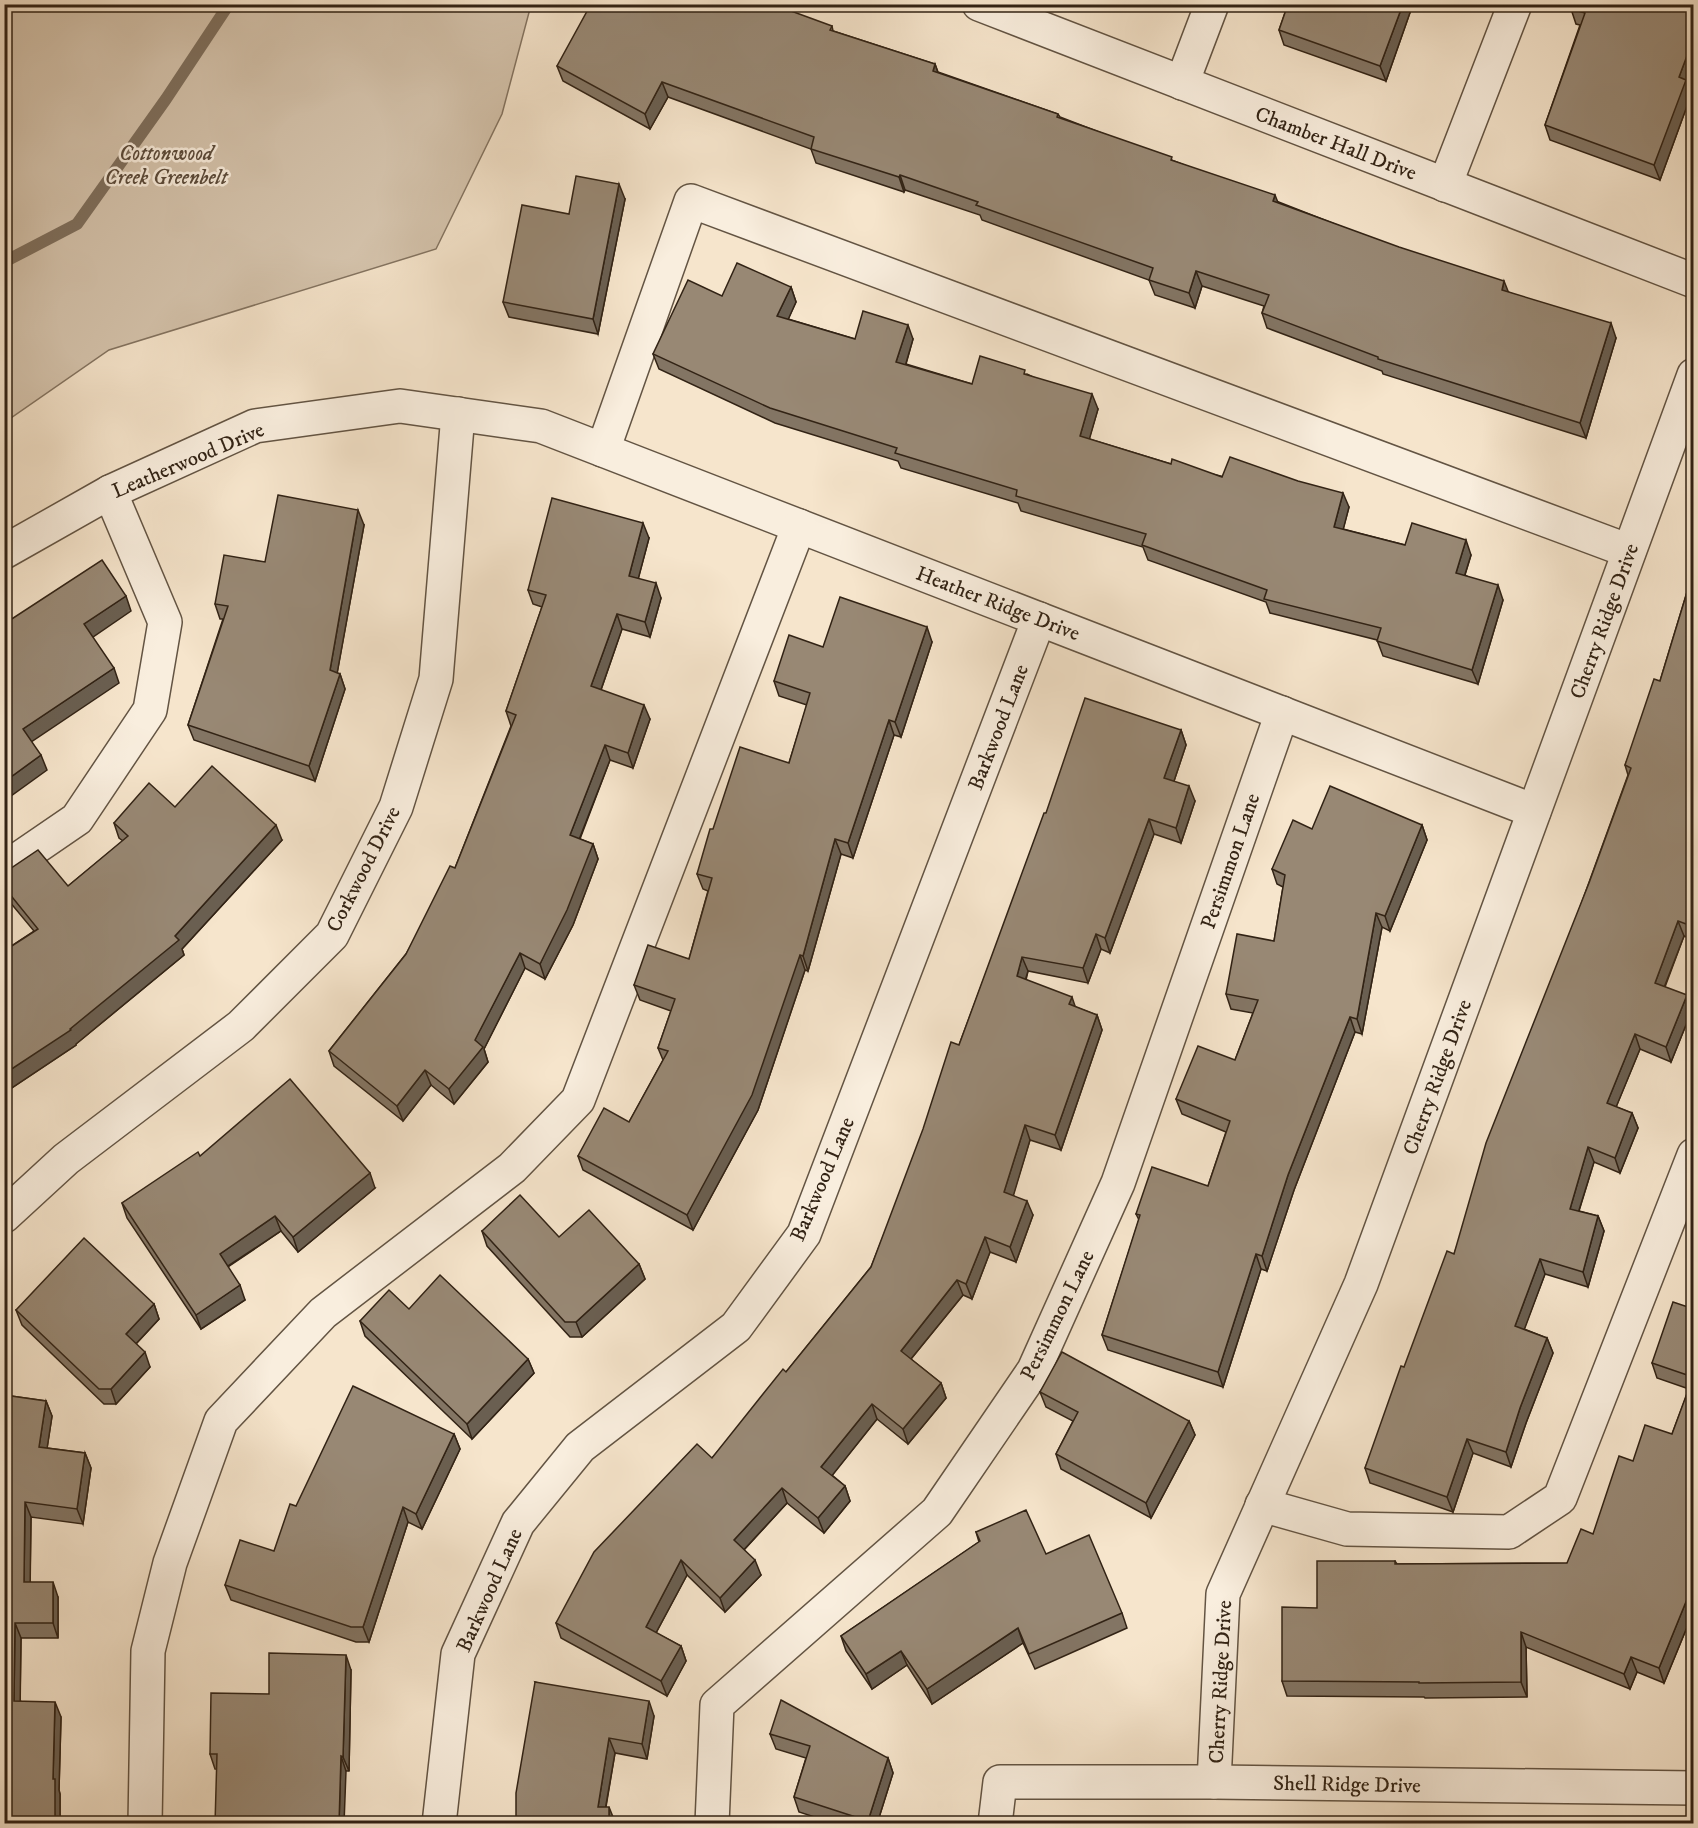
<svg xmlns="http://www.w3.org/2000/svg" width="1698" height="1828" font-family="'IM FELL DW Pica',serif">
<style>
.green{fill:#d5c4ad;stroke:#847461;stroke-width:1.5}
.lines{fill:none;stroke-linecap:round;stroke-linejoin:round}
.stream{stroke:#7f705e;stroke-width:12}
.minor-casing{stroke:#635443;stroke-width:36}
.minor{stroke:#f9eede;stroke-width:33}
.wall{fill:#837564;stroke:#322315;stroke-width:1.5}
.shaded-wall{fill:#6a5f51;stroke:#322315;stroke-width:1.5}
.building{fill:#988874;stroke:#322315;stroke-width:1.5}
.labels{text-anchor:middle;stroke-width:5;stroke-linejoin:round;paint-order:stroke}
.street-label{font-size:21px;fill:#322315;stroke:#f9eede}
.park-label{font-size:21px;font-style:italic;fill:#5b4b3b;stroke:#f9eede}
</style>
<rect width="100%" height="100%" fill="#f6e5cc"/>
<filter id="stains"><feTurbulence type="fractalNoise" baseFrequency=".00333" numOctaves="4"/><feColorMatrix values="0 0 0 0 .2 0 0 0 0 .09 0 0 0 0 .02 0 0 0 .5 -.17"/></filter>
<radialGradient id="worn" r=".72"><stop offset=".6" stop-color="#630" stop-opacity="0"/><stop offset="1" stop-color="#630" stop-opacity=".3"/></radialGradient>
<path class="green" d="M5 4H531V5L502 114 436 249 109 350 5 422Z"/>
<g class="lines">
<path class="stream" d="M4 262 77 224 166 99 229 4"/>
<g class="minor-casing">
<g id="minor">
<path d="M979 4 1694 281"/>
<path d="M1182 83 1212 4"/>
<path d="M1445 185 1515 4"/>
<path d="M603 450 691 201 1629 551"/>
<path d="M4 552 110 492 255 426 400 406 541 426 1534 811"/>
<path d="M4 869 77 819 150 710 165 622 110 492"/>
<path d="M4 1216 66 1159 241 1026 332 935 396 807 436 679 458 414"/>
<path d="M1262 1505 1347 1529 1509 1532 1560 1498 1694 1155"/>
<path d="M1214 1782 1223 1594 1361 1284 1694 375"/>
<path d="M145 1824 148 1651 170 1563 221 1421 323 1313 512 1168 578 1100 799 526"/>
<path d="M439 1824 458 1654 518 1523 580 1447 736 1327 804 1234 1039 619"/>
<path d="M712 1824 717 1705 937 1512 1034 1370 1118 1183 1282 713"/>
<path d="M995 1824 1000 1782H1214L1694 1788"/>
</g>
</g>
<use href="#minor" class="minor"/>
</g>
<g class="wall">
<path d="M1288 4H1413L1386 81 1284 45 1279 30Z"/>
<path d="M1572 4 1688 84 1691 95 1660 180 1550 140 1545 125 1580 25 1576 24 1571 9Z"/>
<path d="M647 9 832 26 833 31 935 64 938 72 1058 114 1060 117 1174 161 1508 292 1616 338 1586 438 1383 374 1382 371 1267 328 1262 313 1264 306 1202 286 1195 308 1155 295 1149 280 982 220 980 215 905 190 904 192 816 163 811 149 668 97 650 129 563 81 557 66Z"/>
<path d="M625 199 598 334 509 317 503 302 569 214Z"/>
<path d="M791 287 796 302 788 319 855 339H913L906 364 972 384 1027 374 1098 409 1089 439 1171 464 1349 507 1343 529 1405 545 1471 555 1465 575 1503 600 1478 684 1383 656 1377 640 1270 613 1266 602 1148 560 1143 547 1021 511 1018 503 901 468 898 461 775 423 659 369 653 354 722 296Z"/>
<path d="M364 525 337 673 340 674 345 689 315 781 194 740 188 725 223 619H220L215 604 265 562Z"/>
<path d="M649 538 638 579 661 598 650 637 622 629 601 690 650 719 633 768 610 760 580 839 593 844 598 859 573 925 545 979 525 968 484 1049 488 1062 454 1104 431 1085 403 1121 334 1066 329 1051 406 954 455 868 511 726 506 711 542 607 533 604 528 590Z"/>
<path d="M1694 569V940L1684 936 1665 987 1692 1010 1671 1062 1640 1049 1616 1107 1632 1113 1638 1128 1620 1173 1594 1162 1579 1211 1598 1216 1604 1231 1588 1287 1545 1274 1524 1329 1547 1338 1553 1353 1526 1423 1511 1467 1473 1453 1453 1512 1370 1483 1365 1468 1454 1254 1628 775 1625 765 1660 681Z"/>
<path d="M932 642 901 737 894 735 853 858 841 854 808 971 805 970 758 1110 693 1230 583 1170 578 1156 629 1122 663 1060 658 1048 671 1011 640 1000 634 985 689 959 708 891 703 889 697 874 789 763 807 705 779 696 774 681 823 647Z"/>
<path d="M1181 730 1186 745 1174 781 1195 801 1181 843 1154 834 1110 953 1101 949 1088 983 1028 971 1026 980 1075 1007 1097 1015 1102 1030 1061 1150 1030 1140 1013 1195 1033 1215 1016 1262 990 1252 972 1299 963 1295 911 1359 941 1383 946 1398 908 1444 877 1419 832 1475 845 1486 850 1501 824 1533 787 1503 744 1550 761 1575 725 1612 687 1575 656 1633 681 1646 686 1661 667 1696 561 1638 556 1623 712 1458 786 1372 871 1267 959 1045 1046 813Z"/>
<path d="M175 807 282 840 182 949 184 955 76 1044V1045L4 1093V951L34 931 4 895V873L68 886 123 841 119 838 114 823Z"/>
<path d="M1422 825 1427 840 1390 931 1382 927 1362 1034 1355 1032 1294 1190 1267 1271 1261 1269 1223 1387 1108 1350 1102 1335 1139 1220 1136 1214 1208 1186 1226 1132 1182 1114 1176 1099 1235 1060 1253 1013 1231 1009 1226 994 1274 941 1283 887 1277 884 1272 869 1312 829Z"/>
<path d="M200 1156 375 1188 298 1252 281 1231 228 1267 245 1300 201 1329 127 1218 122 1203Z"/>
<path d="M482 1231 559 1237 639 1264 645 1279 582 1337H570L487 1246Z"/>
<path d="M154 1304 159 1319 136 1344 150 1367 116 1404H104L22 1325 16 1310Z"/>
<path d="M409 1309 528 1359 534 1373 472 1439 365 1336 360 1321Z"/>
<path d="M1694 1309V1610L1664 1683 1637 1672 1630 1689 1526 1647 1527 1697 1425 1698 1424 1697 1287 1696 1282 1681 1317 1608 1395 1561 1397 1564 1567 1563 1593 1534 1633 1461 1672 1434 1689 1389 1657 1378 1652 1363Z"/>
<path d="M1040 1392 1189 1421 1195 1435 1151 1518 1061 1469 1056 1454 1073 1421 1046 1407Z"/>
<path d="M4 1395 46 1401 52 1416 47 1448 85 1453 91 1468 83 1524 31 1517 30 1582 58 1597V1638H21L20 1701 61 1717 59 1790 60 1794V1824H4Z"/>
<path d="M454 1434 460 1449 422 1529 408 1522 369 1642H356L231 1600 225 1585 274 1551 296 1506Z"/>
<path d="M976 1532 1046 1554 1122 1613 1127 1628 1035 1669 1023 1643 932 1704 907 1665 872 1689 846 1651 841 1636 979 1542Z"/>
<path d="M351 1670 349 1771 215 1769 210 1754 269 1694Z"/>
<path d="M535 1682 654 1716 647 1759 615 1753 606 1807 615 1822V1824Z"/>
<path d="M770 1734 888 1758 893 1773 877 1824H836L799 1812 794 1797 806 1758 776 1749Z"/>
</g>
<g class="shaded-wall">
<path d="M1403 4H1413L1386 81 1380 66Z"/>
<path d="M1694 37V67L1688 84 1691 95 1660 180 1654 165 1679 77Z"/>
<path d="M935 64 940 79 933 71Z"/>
<path d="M662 82 668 97 650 129 645 114Z"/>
<path d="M900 175 905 190 904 192 899 177Z"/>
<path d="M619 184 625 199 598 334 593 319Z"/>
<path d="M1275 195 1281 210 1273 201Z"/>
<path d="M1196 271 1202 286 1195 308 1189 293Z"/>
<path d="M1504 281 1510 296 1502 290Z"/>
<path d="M791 287 796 302 783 331 777 316Z"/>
<path d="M1611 323 1616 338 1586 438 1580 423Z"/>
<path d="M908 325 913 339 902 377 896 362Z"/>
<path d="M1092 394 1098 409 1086 451 1080 436Z"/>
<path d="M1343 493 1349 507 1340 542 1334 527Z"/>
<path d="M358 510 364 525 335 685 330 670Z"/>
<path d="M643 523 649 538 635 591 629 576Z"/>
<path d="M1466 540 1471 555 1461 587 1456 573Z"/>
<path d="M656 583 661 598 650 637 645 622Z"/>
<path d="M1498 585 1503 600 1478 684 1472 670Z"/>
<path d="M126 596 131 611 90 639 84 624Z"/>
<path d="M617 614 622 629 597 701 591 686Z"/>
<path d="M927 627 932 642 901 737 895 722Z"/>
<path d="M114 668 119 683 28 744 23 729Z"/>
<path d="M340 674 345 689 315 781 309 766Z"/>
<path d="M644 705 650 719 633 768 628 753Z"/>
<path d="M889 720 894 735 853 858 848 843Z"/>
<path d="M1181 730 1186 745 1170 793 1164 778Z"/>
<path d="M605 745 610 760 575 850 570 835Z"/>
<path d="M41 755 47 770 4 801V782Z"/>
<path d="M1189 786 1195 801 1181 843 1176 828Z"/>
<path d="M1149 819 1154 834 1110 953 1105 938Z"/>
<path d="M276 825 282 840 182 949 184 955 76 1044V1045L4 1093V1074L70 1029 175 936Z"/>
<path d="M1422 825 1427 840 1390 931 1385 916Z"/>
<path d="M835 839 841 854 808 971 803 956Z"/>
<path d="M593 844 598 859 573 925 545 979 540 964Z"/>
<path d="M1694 856 1693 886 1688 871Z"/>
<path d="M1376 913 1382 927 1362 1034 1357 1019Z"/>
<path d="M1678 921 1684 936 1660 998 1655 983Z"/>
<path d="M1096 934 1101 949 1088 983 1083 968Z"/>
<path d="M520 953 525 968 484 1049 488 1062 454 1104 449 1089Z"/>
<path d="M800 955 805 970 758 1110 693 1230 687 1215Z"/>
<path d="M1022 957 1028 971 1022 991 1017 976Z"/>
<path d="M1687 995 1692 1010 1671 1062 1666 1047Z"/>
<path d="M1072 997 1077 1012 1069 1004Z"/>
<path d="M1097 1015 1102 1030 1061 1150 1055 1135Z"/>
<path d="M1350 1017 1355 1032 1294 1190 1267 1271 1262 1256 1288 1175Z"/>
<path d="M1635 1034 1640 1049 1612 1117 1607 1103Z"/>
<path d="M425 1070 431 1085 403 1121 397 1106Z"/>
<path d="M1632 1113 1638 1128 1620 1173 1615 1158Z"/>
<path d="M1025 1125 1030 1140 1010 1207 1004 1192Z"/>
<path d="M1588 1147 1594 1162 1575 1223 1570 1209Z"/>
<path d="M370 1173 375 1188 298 1252 293 1237Z"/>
<path d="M1027 1201 1033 1215 1016 1262 1010 1247Z"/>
<path d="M275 1216 281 1231 225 1268 220 1254Z"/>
<path d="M1598 1216 1604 1231 1588 1287 1583 1272Z"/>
<path d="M985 1237 990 1252 972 1299 966 1284Z"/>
<path d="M1256 1254 1261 1269 1223 1387 1218 1372Z"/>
<path d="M1540 1259 1545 1274 1520 1341 1515 1326Z"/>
<path d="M639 1264 645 1279 582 1337 576 1322Z"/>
<path d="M957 1280 963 1295 906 1365 901 1351Z"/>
<path d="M240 1285 245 1300 201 1329 196 1315Z"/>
<path d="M154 1304 159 1319 131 1349 126 1334Z"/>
<path d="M1547 1338 1553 1353 1526 1423 1511 1467 1506 1452 1520 1408Z"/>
<path d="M145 1352 150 1367 116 1404 111 1389Z"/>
<path d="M528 1359 534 1373 472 1439 467 1424Z"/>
<path d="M941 1383 946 1398 908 1444 903 1429Z"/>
<path d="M46 1401 52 1416 45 1462 39 1447Z"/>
<path d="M872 1404 877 1419 827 1482 821 1467Z"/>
<path d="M1189 1421 1195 1435 1151 1518 1146 1503Z"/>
<path d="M454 1434 460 1449 422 1529 416 1514Z"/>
<path d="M1467 1439 1473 1453 1453 1512 1447 1497Z"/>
<path d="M85 1453 91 1468 83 1524 77 1509Z"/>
<path d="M845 1486 850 1501 824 1533 818 1518Z"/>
<path d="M782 1488 787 1503 739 1555 734 1540Z"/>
<path d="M25 1502 31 1517 30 1597 24 1582Z"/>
<path d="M403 1507 408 1522 369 1642 363 1627Z"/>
<path d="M681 1560 687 1575 651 1642 646 1627Z"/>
<path d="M755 1560 761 1575 725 1612 720 1598Z"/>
<path d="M53 1582 58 1597V1638L53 1623Z"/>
<path d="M1694 1582V1610L1664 1683 1659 1668Z"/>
<path d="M15 1623 21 1638 20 1716 14 1701Z"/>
<path d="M1018 1628 1023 1643 932 1704 927 1689Z"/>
<path d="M1521 1632 1526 1647 1527 1697 1521 1682Z"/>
<path d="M681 1646 686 1661 667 1696 661 1681Z"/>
<path d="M901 1651 907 1665 872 1689 866 1674Z"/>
<path d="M346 1655 351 1670 349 1771 343 1757Z"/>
<path d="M1631 1657 1637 1672 1630 1689 1624 1674Z"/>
<path d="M649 1701 654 1716 647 1759 642 1744Z"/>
<path d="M55 1702 61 1717 59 1790 60 1794V1824H55L53 1779Z"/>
<path d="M609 1738 615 1753 603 1822 598 1807Z"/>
<path d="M341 1756 346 1771 344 1824H339Z"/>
<path d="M888 1758 893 1773 877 1824H869L868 1821Z"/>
<path d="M609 1807 615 1822V1824H609Z"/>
</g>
<g class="building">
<path d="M591 4H639L647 9 649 4H772L832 26 830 30 935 64 933 71 1058 114 1057 117 1172 157 1171 160 1275 195 1273 201 1399 247 1504 281 1502 290 1611 323 1580 423 1378 359V357L1262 313 1269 295 1196 271 1189 293 1149 280 1153 268 976 205 978 202 900 175 899 177 811 149 814 137 662 82 645 114 557 66Z"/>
<path d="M1288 4H1403L1380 66 1279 30Z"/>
<path d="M1572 4H1694V37L1679 77 1686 80 1654 165 1545 125 1585 13 1571 9Z"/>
<path d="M576 176 619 184 593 319 503 302 522 205 569 214Z"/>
<path d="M737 263 791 287 777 316 855 339 863 311 908 325 896 362 972 384 980 356 1025 370 1024 374 1092 394 1080 436 1171 464 1172 459 1222 477 1230 457 1298 481 1343 493 1334 527 1405 545 1412 523 1466 540 1456 573 1498 585 1472 670 1377 641 1381 628 1264 599 1267 590 1142 545 1146 534 1016 496 1017 490 895 453 897 448 770 408 653 354 688 280 722 296Z"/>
<path d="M278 495 358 510 330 670 340 674 309 766 188 725 228 606 215 604 224 555 265 562Z"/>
<path d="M552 498 643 523 629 576 656 583 645 622 617 614 591 686 644 705 628 753 605 745 570 835 593 844 567 910 540 964 520 953 475 1040 483 1047 449 1089 425 1070 397 1106 329 1051 406 954 450 866 455 868 516 715 506 711 546 595 528 590Z"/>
<path d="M102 560 126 596 84 624 114 668 23 729 41 755 4 782V624Z"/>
<path d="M1694 569V856L1688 871 1694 874V927L1678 921 1655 983 1687 995 1666 1047 1635 1034 1607 1103 1632 1113 1615 1158 1588 1147 1570 1209 1598 1216 1583 1272 1540 1259 1515 1326 1547 1338 1520 1408 1506 1452 1467 1439 1447 1497 1365 1468 1401 1366 1404 1367 1447 1251 1454 1254 1486 1143 1589 883 1631 768 1625 765 1654 679 1660 681Z"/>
<path d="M840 597 927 627 895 722 889 720 848 843 835 839 803 956 800 955 752 1095 687 1215 578 1156 604 1108 629 1122 668 1051 658 1048 675 999 634 985 648 945 689 959 712 878 697 874 710 829H713L740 747 789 763 810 693 774 681 789 635 823 647Z"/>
<path d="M1085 698 1181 730 1164 778 1189 786 1176 828 1149 819 1105 938 1096 934 1083 968 1022 957 1017 976 1072 997 1069 1004 1097 1015 1055 1135 1025 1125 1004 1192 1027 1201 1010 1247 985 1237 966 1284 957 1280 901 1351 941 1383 903 1429 872 1404 821 1467 845 1486 818 1518 782 1488 734 1540 755 1560 720 1598 681 1560 646 1627 681 1646 661 1681 556 1623 594 1552 697 1444 712 1458 783 1369 786 1372 871 1267 923 1129 951 1042 959 1045 1044 813H1046Z"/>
<path d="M212 766 276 825 175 936 179 940 70 1029 71 1030 4 1074V951L38 929 4 887V873L38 850 68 886 128 836 114 823 149 783 175 807Z"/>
<path d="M1330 786 1422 825 1385 916 1376 913 1357 1019 1350 1017 1288 1175 1262 1256 1256 1254 1218 1372 1102 1335 1140 1215 1136 1214 1152 1167 1208 1186 1230 1121 1176 1099 1198 1046 1235 1060 1258 1000 1226 994 1237 934 1274 941 1285 875 1272 869 1293 820 1312 829Z"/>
<path d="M290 1079 370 1173 293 1237 275 1216 220 1254 240 1285 196 1315 122 1203 198 1152 200 1156Z"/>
<path d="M520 1195 559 1237 589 1210 639 1264 576 1322H565L482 1231Z"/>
<path d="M84 1238 154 1304 126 1334 145 1352 111 1389H99L16 1310Z"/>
<path d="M440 1275 528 1359 467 1424 360 1321 389 1290 409 1309Z"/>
<path d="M1673 1302 1694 1309V1582L1659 1668 1631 1657 1624 1674 1521 1632V1682L1419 1683V1682L1282 1681V1607L1317 1608V1561H1395V1564L1567 1563 1581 1529 1593 1534 1619 1456 1633 1461 1645 1425 1672 1434 1693 1377 1652 1363Z"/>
<path d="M1062 1352 1189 1421 1146 1503 1056 1454 1078 1412 1040 1392Z"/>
<path d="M353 1386 454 1434 416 1514 403 1507 363 1627H351L225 1585 240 1540 274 1551 290 1504 296 1506Z"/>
<path d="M4 1395 46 1401 39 1447 85 1453 77 1509 25 1502 24 1582H53V1623H15L14 1701 55 1702 53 1779H55V1824H4Z"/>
<path d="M1026 1510 1046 1554 1089 1535 1122 1613 1029 1654 1018 1628 927 1689 901 1651 866 1674 841 1636 980 1541 976 1532Z"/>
<path d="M269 1653 346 1655 343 1757 341 1756 339 1824H215L217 1754H210L211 1693 269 1694Z"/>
<path d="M535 1682 649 1701 642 1744 609 1738 598 1807H609V1824H516V1793Z"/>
<path d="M781 1700 888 1758 868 1821 794 1797 810 1746 770 1734Z"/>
</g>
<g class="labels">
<g class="street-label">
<text transform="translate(1336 143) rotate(21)" y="7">Chamber Hall Drive</text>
<text transform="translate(188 460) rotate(-23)" y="7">Leatherwood Drive</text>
<text transform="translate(998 603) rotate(21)" y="7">Heather Ridge Drive</text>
<text transform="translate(1604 621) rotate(-70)" y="7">Cherry Ridge Drive</text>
<text transform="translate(998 727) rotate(-69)" y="7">Barkwood Lane</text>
<text transform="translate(1230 861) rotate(-71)" y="7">Persimmon Lane</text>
<text transform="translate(363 869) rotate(-63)" y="7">Corkwood Drive</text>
<text transform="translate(1437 1077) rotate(-70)" y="7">Cherry Ridge Drive</text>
<text transform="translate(822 1179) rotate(-67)" y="7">Barkwood Lane</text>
<text transform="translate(1057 1315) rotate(-64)" y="7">Persimmon Lane</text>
<text transform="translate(489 1590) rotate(-66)" y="7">Barkwood Lane</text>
<text transform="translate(1220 1682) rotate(-87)" y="7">Cherry Ridge Drive</text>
<text transform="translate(1347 1784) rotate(1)" y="7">Shell Ridge Drive</text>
</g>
<g class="park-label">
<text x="166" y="160">Cottonwood<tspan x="166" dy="24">Creek Greenbelt</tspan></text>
</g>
</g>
<rect width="1698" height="1828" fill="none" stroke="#f6e5cc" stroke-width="24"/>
<rect x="6" y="6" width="1686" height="1816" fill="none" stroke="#322315" stroke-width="3"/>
<rect x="12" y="12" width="1674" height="1804" fill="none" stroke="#322315" stroke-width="1.5"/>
<rect width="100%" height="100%" filter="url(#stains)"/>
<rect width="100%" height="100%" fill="url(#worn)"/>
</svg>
